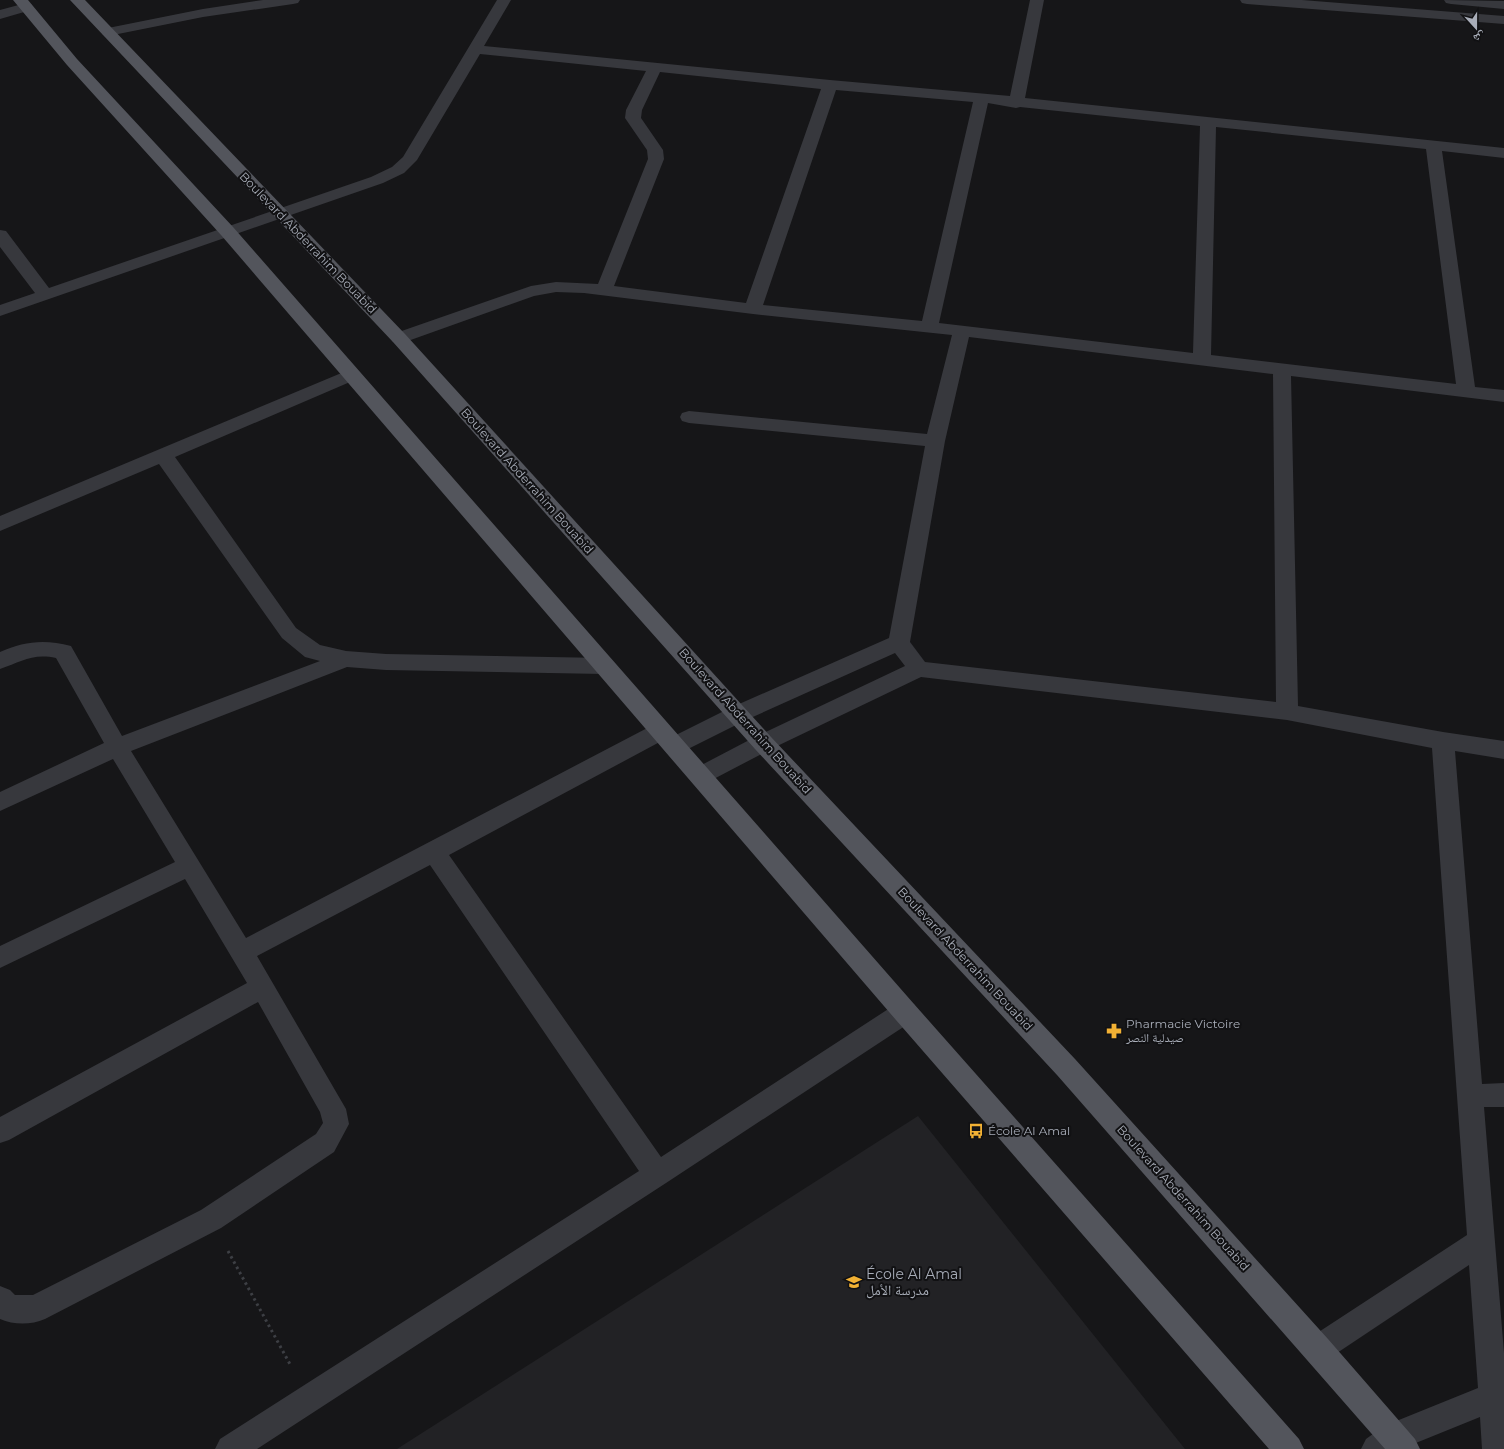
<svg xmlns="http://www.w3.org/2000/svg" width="1504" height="1449" font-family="Montserrat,'Noto Naskh Arabic',sans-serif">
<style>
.built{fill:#222225}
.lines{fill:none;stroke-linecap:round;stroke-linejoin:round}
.path{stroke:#3d3f44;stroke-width:3;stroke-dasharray:2.5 3.5;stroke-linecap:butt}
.minor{fill:#37383d;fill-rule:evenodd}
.major{fill:#53555c;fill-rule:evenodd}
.labels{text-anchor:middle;stroke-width:4;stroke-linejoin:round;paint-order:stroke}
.street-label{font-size:12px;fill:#a8adb8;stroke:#111113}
.poi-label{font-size:12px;fill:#a8adb8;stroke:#111113;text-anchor:start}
.near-poi-label{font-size:14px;fill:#a8adb8;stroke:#111113;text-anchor:start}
</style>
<rect width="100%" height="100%" fill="#161618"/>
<path class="built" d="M918 1116 1185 1449H397Z"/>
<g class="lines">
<path class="path" d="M228 1251 291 1366"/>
<g class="minor">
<path d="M263 0H300L298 3 293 4 203 17 108 36 103 35 101 32 103 29 203 9Z"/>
<path d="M497 0H511L484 46 830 80 1010 96 1030 0H1044L1025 98 1504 148V158L1442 151 1475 387 1504 390V402L1291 376 1298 706 1443 732 1504 741V759L1455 751 1482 1084 1504 1083V1107H1484L1504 1353V1449H1482L1480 1417 1401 1449H1361L1366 1439 1384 1426 1478 1388 1469 1265 1328 1359 1318 1363 1308 1359 1304 1349 1308 1339 1467 1235 1432 748 1287 720 921 677 771 749 708 782 700 785 692 782 689 776 692 770 755 737 905 666 895 653 746 720 682 752 674 755 666 752 663 746 666 740 730 708 889 638 925 446 689 423 682 421 680 417 682 413 689 411 927 434 952 335 753 314 584 293 556 292 534 296 405 342 399 344 393 342 390 338 393 334 531 286 556 282 598 284 648 159 647 150 625 118 626 110 646 71 480 54 417 160 404 173 383 183 0 316V305L35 293 0 247V230L6 231 49 288 371 177 392 167 403 157ZM660 72 821 89 746 303 614 286 664 159 663 150 641 118 642 110ZM836 90 973 102 922 321 763 305ZM988 103 1016 108 1020 107 1200 126 1193 353 939 323ZM1216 127 1426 149 1456 384 1211 355ZM969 337 1273 374 1276 702 925 662 910 642 945 441Z"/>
<path d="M1240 0H1302L1504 16V24L1247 4 1242 3Z"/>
<path d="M1444 0 1504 1V9L1451 4 1446 3Z"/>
<path d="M26 3 31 4 33 7 31 10 0 19V10Z"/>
<path d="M351 369 357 371 360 375 357 379 175 457 296 628 320 645 346 651 386 654 604 658 612 660 615 666 612 672 604 674 386 670 347 667 131 751 246 938 653 725 661 723 669 725 672 731 669 737 449 855 661 1157 896 1004 905 1001 914 1004 918 1012 914 1020 666 1183 257 1449H215L220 1439 639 1171 430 865 257 956 346 1109 349 1124 334 1152 221 1228 45 1319C31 1325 14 1325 0 1319V1286L10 1290 15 1295H33L201 1210 316 1134 323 1123 320 1112 258 1002 9 1140 0 1143V1117L247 983 185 879 0 968V946L175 862 113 759 0 811V792L104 743 56 658C32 653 21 662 0 669V652C24 641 45 639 71 646L122 736 320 661 305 657 282 638 159 464 0 531V516Z"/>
</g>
<g class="major">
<path d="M13 0H28L77 59 233 227 914 1004 1299 1439 1304 1449H1269L896 1020 221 235 67 65Z"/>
<path d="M70 0H85L405 334 771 737 1075 1059 1328 1339 1415 1439 1420 1449H1385L1057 1075 755 749 393 342Z"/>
</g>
</g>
<defs>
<g id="pharmacy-bare" transform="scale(1.2)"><path d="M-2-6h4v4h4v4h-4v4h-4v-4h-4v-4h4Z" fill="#f2b134" stroke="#111113" stroke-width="2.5" paint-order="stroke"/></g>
<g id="bus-bare" transform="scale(1.2)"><path d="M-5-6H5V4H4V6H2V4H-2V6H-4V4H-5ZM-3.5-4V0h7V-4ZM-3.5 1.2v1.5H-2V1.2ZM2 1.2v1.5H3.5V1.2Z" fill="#f2b134" stroke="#111113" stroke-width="2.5" paint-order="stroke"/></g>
<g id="school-bare" transform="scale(1.2)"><path d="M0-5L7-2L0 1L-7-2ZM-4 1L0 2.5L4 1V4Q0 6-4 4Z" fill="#f2b134" stroke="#111113" stroke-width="2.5" paint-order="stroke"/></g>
</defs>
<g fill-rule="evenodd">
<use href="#pharmacy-bare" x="1114" y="1031"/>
<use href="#bus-bare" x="976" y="1131"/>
<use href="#school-bare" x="854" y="1282"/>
</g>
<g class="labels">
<g class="street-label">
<text transform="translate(308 243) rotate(46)" y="4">Boulevard Abderrahim Bouabid</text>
<text transform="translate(527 481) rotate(48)" y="4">Boulevard Abderrahim Bouabid</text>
<text transform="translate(745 721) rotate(48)" y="4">Boulevard Abderrahim Bouabid</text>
<text transform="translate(965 959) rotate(47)" y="4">Boulevard Abderrahim Bouabid</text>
<text transform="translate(1183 1198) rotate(48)" y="4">Boulevard Abderrahim Bouabid</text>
</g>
<g class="poi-label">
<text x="1126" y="1028">Pharmacie Victoire<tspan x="1126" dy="14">صيدلية النصر</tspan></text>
<text x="988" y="1135">École Al Amal</text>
</g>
<g class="near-poi-label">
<text x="866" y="1279">École Al Amal<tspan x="866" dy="16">مدرسة الأمل</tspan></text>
</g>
</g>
<g transform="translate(1476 28) rotate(159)" stroke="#111113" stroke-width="3" paint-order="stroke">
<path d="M0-3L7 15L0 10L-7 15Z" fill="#a8adb8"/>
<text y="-6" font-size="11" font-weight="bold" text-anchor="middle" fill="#a8adb8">ش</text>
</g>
</svg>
